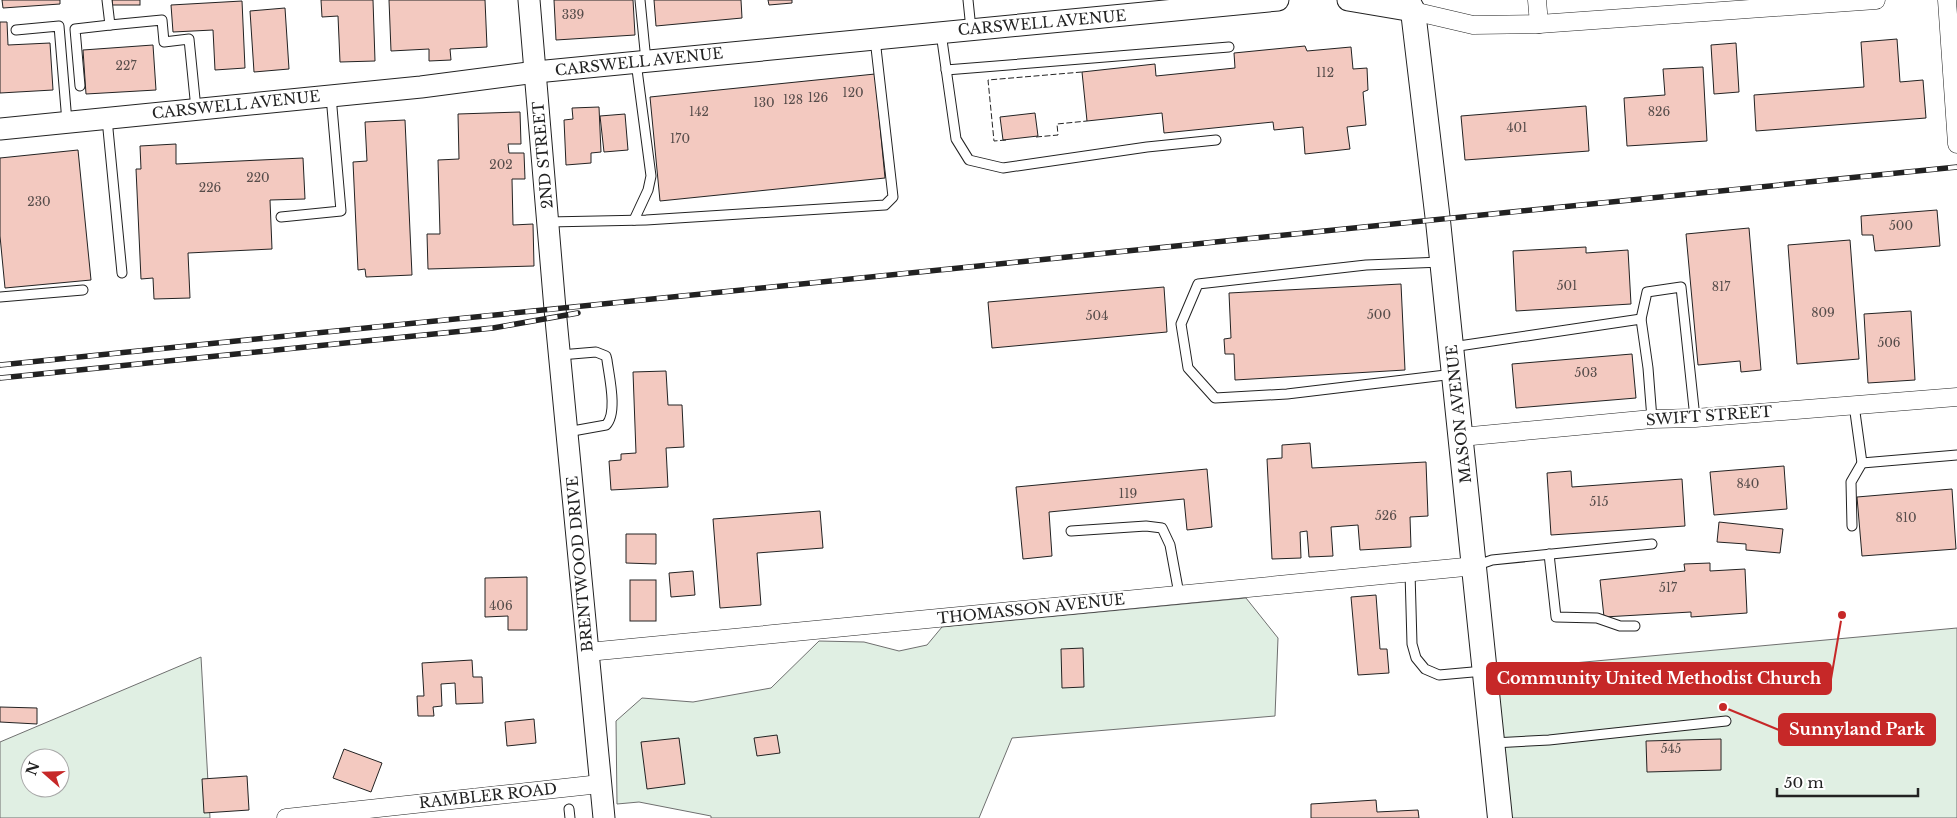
<svg xmlns="http://www.w3.org/2000/svg" width="1957" height="818" font-family="'Libre Baskerville',serif">
<style>
.green{fill:#e0efe3;stroke:#6f6f6f;fill-rule:evenodd}
.building{fill:#f3c9c0;stroke:#222}
.lines{fill:none;stroke-linecap:round;stroke-linejoin:round}
.service-casing{stroke:#222;stroke-width:11}
.minor-casing{stroke:#222;stroke-width:19}
.tertiary-casing{stroke:#222;stroke-width:23}
.secondary-casing{stroke:#222;stroke-width:26}
.service{stroke:#fff;stroke-width:9}
.minor{stroke:#fff;stroke-width:18}
.tertiary{stroke:#fff;stroke-width:21}
.secondary{stroke:#fff;stroke-width:24}
.rail-casing{stroke:#222;stroke-width:5.5}
.rail{stroke:#fff;stroke-width:4;stroke-dasharray:11;stroke-linecap:butt}
.fence{stroke:#222;stroke-width:1;stroke-dasharray:6 2.5;stroke-linecap:butt}
.labels{text-anchor:middle;stroke-width:4;stroke-linejoin:round;paint-order:stroke}
.number-label{font-size:12px;fill:#564c4a}
.street-label{font-size:15px;fill:#222;stroke:#fff}
.leader{fill:none;stroke:#c62828;stroke-width:2}
.callout-dot{fill:#c62828;stroke:#fff;stroke-width:2}
.callout{fill:#c62828;stroke:#c62828;stroke-width:2}
.callout-label{font-size:16px;text-anchor:middle;font-weight:bold;fill:#fff}
</style>
<rect width="100%" height="100%" fill="#fff"/>
<g class="green">
<path d="M1246 598 1278 638 1275 716 1012 738 979 818H711V816L639 802 617 804 616 721 642 698 693 702 771 688 819 641 864 642 899 651 927 645 942 627Z"/>
<path d="M1957 628V818H1500L1486 671Z"/>
<path d="M201 657 210 818H0V742ZM30 758H60V788H30Z"/>
</g>
<g class="building">
<path d="M2 0H60V4L3 8Z"/>
<rect x="112" y="0" width="28" height="5"/>
<path d="M321 0H373L375 61 340 62 338 16 322 17Z"/>
<path d="M389 0H485L487 47 450 49 451 60 429 61V49L391 51Z"/>
<path d="M554 0H633L635 35 556 40Z"/>
<path d="M654 0H741L742 18 656 26Z"/>
<path d="M768 0H792V3L769 5Z"/>
<path d="M242 1 245 68 215 70 213 30 173 32 171 5Z"/>
<path d="M285 8 289 69 254 72 250 11Z"/>
<path d="M0 22H7L8 45 50 43 53 90 0 93Z"/>
<path d="M1897 39 1900 82 1923 80 1926 118 1756 131 1754 95 1864 87 1861 42Z"/>
<path d="M1736 43 1739 92 1714 94 1711 45Z"/>
<path d="M153 45 156 90 86 94 83 50Z"/>
<path d="M1305 46 1307 51 1351 47 1353 69 1367 68 1368 90 1363 92 1366 125 1347 127 1350 149 1305 154 1303 127 1274 130 1273 122 1164 133 1162 113 1087 121 1082 72 1155 64 1156 76 1235 68 1234 53Z"/>
<path d="M1703 67 1707 141 1627 146 1624 98 1665 95 1663 69Z"/>
<path d="M875 74 885 178 660 201 650 97Z"/>
<path d="M1586 106 1589 151 1465 160 1461 116Z"/>
<path d="M599 107 601 152 591 153V163L566 165 564 120 573 119 572 108Z"/>
<path d="M520 112 521 144H508L509 153H524L525 179H512L513 225 533 224 534 266 428 269 427 234H440L438 160 459 159 458 114Z"/>
<path d="M1035 113 1038 136 1003 140 1000 117Z"/>
<path d="M625 114 628 150 604 152 600 116Z"/>
<path d="M405 120 412 275 366 277 365 269 358 270 353 162 367 161 365 122Z"/>
<path d="M176 144V164L303 158 305 199 270 200 272 249 188 253 190 298 154 299 153 278 141 279 136 169H141L140 146Z"/>
<path d="M78 150 91 280 5 288 0 236V158Z"/>
<path d="M1937 210 1940 246 1875 251 1873 235H1862L1861 216Z"/>
<path d="M1749 228 1761 370 1741 372 1740 361 1698 365 1686 234Z"/>
<path d="M1850 240 1859 359 1797 364 1788 245Z"/>
<path d="M1586 247V253L1628 250 1631 304 1516 311 1513 251Z"/>
<path d="M1401 284 1405 370 1235 380 1234 354H1225L1224 339 1231 338 1229 293Z"/>
<path d="M1164 287 1167 332 992 348 988 302Z"/>
<path d="M1911 311 1915 380 1868 383 1864 314Z"/>
<path d="M1632 354 1636 398 1516 408 1512 364Z"/>
<path d="M666 371 668 405H682L684 447 666 448 668 487 611 490 609 461 621 460V454L636 453 633 372Z"/>
<path d="M1310 443 1312 468 1426 462 1428 516 1410 517 1411 547 1360 550 1358 525 1331 527 1333 556 1309 557 1307 531 1300 532 1301 558 1272 559 1267 459 1282 458V445Z"/>
<path d="M1784 466 1787 509 1714 515 1710 472Z"/>
<path d="M1207 469 1212 527 1187 530 1184 499 1049 512 1052 556 1023 559 1016 487Z"/>
<path d="M1571 471 1572 487 1682 479 1685 526 1551 535 1547 473Z"/>
<path d="M1952 489 1956 549 1862 556 1857 497Z"/>
<path d="M820 511 823 548 757 553 761 605 720 608 713 519Z"/>
<path d="M1719 522 1783 529 1780 553 1746 550V544L1717 542Z"/>
<path d="M626 534H656V564L626 563Z"/>
<path d="M1710 563V571L1745 569 1747 613 1691 617V612L1604 617 1600 580 1685 571 1684 564Z"/>
<path d="M693 571 695 595 671 597 669 573Z"/>
<path d="M527 577V630H508V616L485 617V578Z"/>
<rect x="630" y="580" width="26" height="41"/>
<path d="M1376 595 1380 649H1387L1389 673 1358 675 1351 597Z"/>
<path d="M1083 648 1084 687 1062 688 1061 649Z"/>
<path d="M472 660 473 677H482L483 703 456 704 455 683 441 684 442 706 433 707 434 716H418L417 696H424L422 663Z"/>
<path d="M0 707 37 708V724L0 722Z"/>
<path d="M534 719 536 743 507 746 505 722Z"/>
<path d="M777 735 780 753 757 756 754 738Z"/>
<path d="M679 738 685 784 647 789 641 742Z"/>
<path d="M1721 739V770L1647 772 1646 741Z"/>
<path d="M344 749 382 763 371 792 333 778Z"/>
<path d="M247 776 249 810 204 813 202 779Z"/>
<path d="M1376 800 1377 812 1418 810 1419 818H1311V804Z"/>
</g>
<g class="lines">
<g class="service-casing">
<g id="service">
<path d="M107 0 110 25 162 20 164 42 189 39 196 109"/>
<path d="M640 0 646 61"/>
<path d="M968 0 971 29"/>
<path d="M16 30 59 26 67 122"/>
<path d="M941 33 956 139 969 160 1003 168 1147 147 1216 140"/>
<path d="M946 70 1229 47"/>
<path d="M80 86 75 29 110 25"/>
<path d="M107 119 122 273"/>
<path d="M281 217 341 211 331 96"/>
<path d="M634 220 648 190 651 176 636 62"/>
<path d="M548 222 646 220 885 205 893 197 875 39"/>
<path d="M1442 262 1366 265 1198 284 1181 324 1188 368 1215 398 1287 394 1454 374"/>
<path d="M0 297 83 290"/>
<path d="M1641 319 1647 292 1681 287 1695 418"/>
<path d="M1452 347 1641 319 1648 368 1652 419"/>
<path d="M560 355 596 352 606 356 607 360C609 376 618 413 606 425L567 432"/>
<path d="M1854 405 1862 463 1957 455"/>
<path d="M1852 526 1851 482 1862 463"/>
<path d="M1071 531 1146 526 1162 528 1170 545 1179 594"/>
<path d="M1549 554 1556 617 1597 618 1620 626H1635"/>
<path d="M1475 566 1492 560 1652 544"/>
<path d="M1410 572 1412 644 1416 658 1425 669 1439 675 1484 671"/>
<path d="M1493 743 1549 740 1726 721"/>
<path d="M569 809 570 818"/>
</g>
</g>
<g class="minor-casing">
<g id="minor">
<path d="M1537 0 1539 24"/>
<path d="M1947 0 1957 144"/>
<path d="M1413 11 1473 25 1539 24 1876 0"/>
<path d="M1461 437 1652 419 1695 418 1957 397"/>
<path d="M588 652 1475 566"/>
<path d="M286 818 600 784"/>
</g>
</g>
<g class="tertiary-casing">
<g id="tertiary">
<path d="M529 0 555 309 604 818"/>
<path d="M1348 0 1413 11"/>
<path d="M0 129 421 87 536 72 1278 0"/>
</g>
</g>
<g class="secondary-casing">
<path id="secondary" d="M1407 0 1413 11 1438 221 1500 818"/>
</g>
<use href="#service" class="service"/>
<use href="#minor" class="minor"/>
<use href="#tertiary" class="tertiary"/>
<use href="#secondary" class="secondary"/>
<g class="rail-casing">
<g id="rail">
<path d="M0 365 1957 167"/>
<path d="M0 378 493 328 578 313"/>
</g>
</g>
<use href="#rail" class="rail"/>
<g class="fence">
<path d="M1036 137 1058 135 1057 124 1087 121"/>
<path d="M1006 140 994 141 988 80 1082 72"/>
</g>
</g>
<g class="labels">
<g class="number-label">
<text x="573" y="19">339</text>
<text x="126" y="70">227</text>
<text x="1325" y="77">112</text>
<text x="853" y="97">120</text>
<text x="818" y="102">126</text>
<text x="793" y="104">128</text>
<text x="764" y="107">130</text>
<text x="699" y="116">142</text>
<text x="1659" y="116">826</text>
<text x="1517" y="132">401</text>
<text x="680" y="143">170</text>
<text x="501" y="169">202</text>
<text x="258" y="182">220</text>
<text x="210" y="192">226</text>
<text x="39" y="206">230</text>
<text x="1901" y="230">500</text>
<text x="1567" y="290">501</text>
<text x="1721" y="291">817</text>
<text x="1823" y="317">809</text>
<text x="1379" y="319">500</text>
<text x="1097" y="320">504</text>
<text x="1889" y="347">506</text>
<text x="1586" y="377">503</text>
<text x="1748" y="488">840</text>
<text x="1128" y="498">119</text>
<text x="1599" y="506">515</text>
<text x="1386" y="520">526</text>
<text x="1906" y="522">810</text>
<text x="1668" y="592">517</text>
<text x="501" y="610">406</text>
<text x="1671" y="753">545</text>
</g>
<g class="street-label">
<text transform="translate(1042 23) rotate(-5)" y="5">CARSWELL AVENUE</text>
<text transform="translate(639 62) rotate(-6)" y="5">CARSWELL AVENUE</text>
<text transform="translate(236 105) rotate(-6)" y="5">CARSWELL AVENUE</text>
<text transform="translate(543 155) rotate(-95)" y="5">2ND STREET</text>
<text transform="translate(1459 414) rotate(-96)" y="5">MASON AVENUE</text>
<text transform="translate(1709 416) rotate(-4)" y="5">SWIFT STREET</text>
<text transform="translate(580 564) rotate(-95)" y="5">BRENTWOOD DRIVE</text>
<text transform="translate(1031 609) rotate(-6)" y="5">THOMASSON AVENUE</text>
<text transform="translate(488 796) rotate(-6)" y="5">RAMBLER ROAD</text>
</g>
</g>
<path class="leader" d="M1842 615L1831 679M1723 707L1779 730"/>
<g class="callout-dot">
<circle cx="1842" cy="615" r="5"/>
<circle cx="1723" cy="707" r="5"/>
</g>
<g class="callout">
<rect x="1487" y="663" width="344" height="31" rx="5"/>
<rect x="1779" y="714" width="156" height="31" rx="5"/>
</g>
<g class="callout-label">
<text x="1659" y="684">Community United Methodist Church</text>
<text x="1857" y="735">Sunnyland Park</text>
</g>
<g transform="translate(45 773) rotate(290)"><circle r="24" fill="#ffffff" stroke="#a7a7a7"/>
<path d="M0-4L9 19L0 12L-9 19Z" fill="#c62828"/>
<text y="-8" font-size="14" font-weight="bold" text-anchor="middle" fill="#222222">N</text>
</g>
<path d="M1777 788v8h141v-8" fill="none" stroke="#222222" stroke-width="2.5"/>
<text x="1784" y="788" font-size="15" fill="#222222" stroke="#ffffff" stroke-width="4" paint-order="stroke">50 m</text>
</svg>
